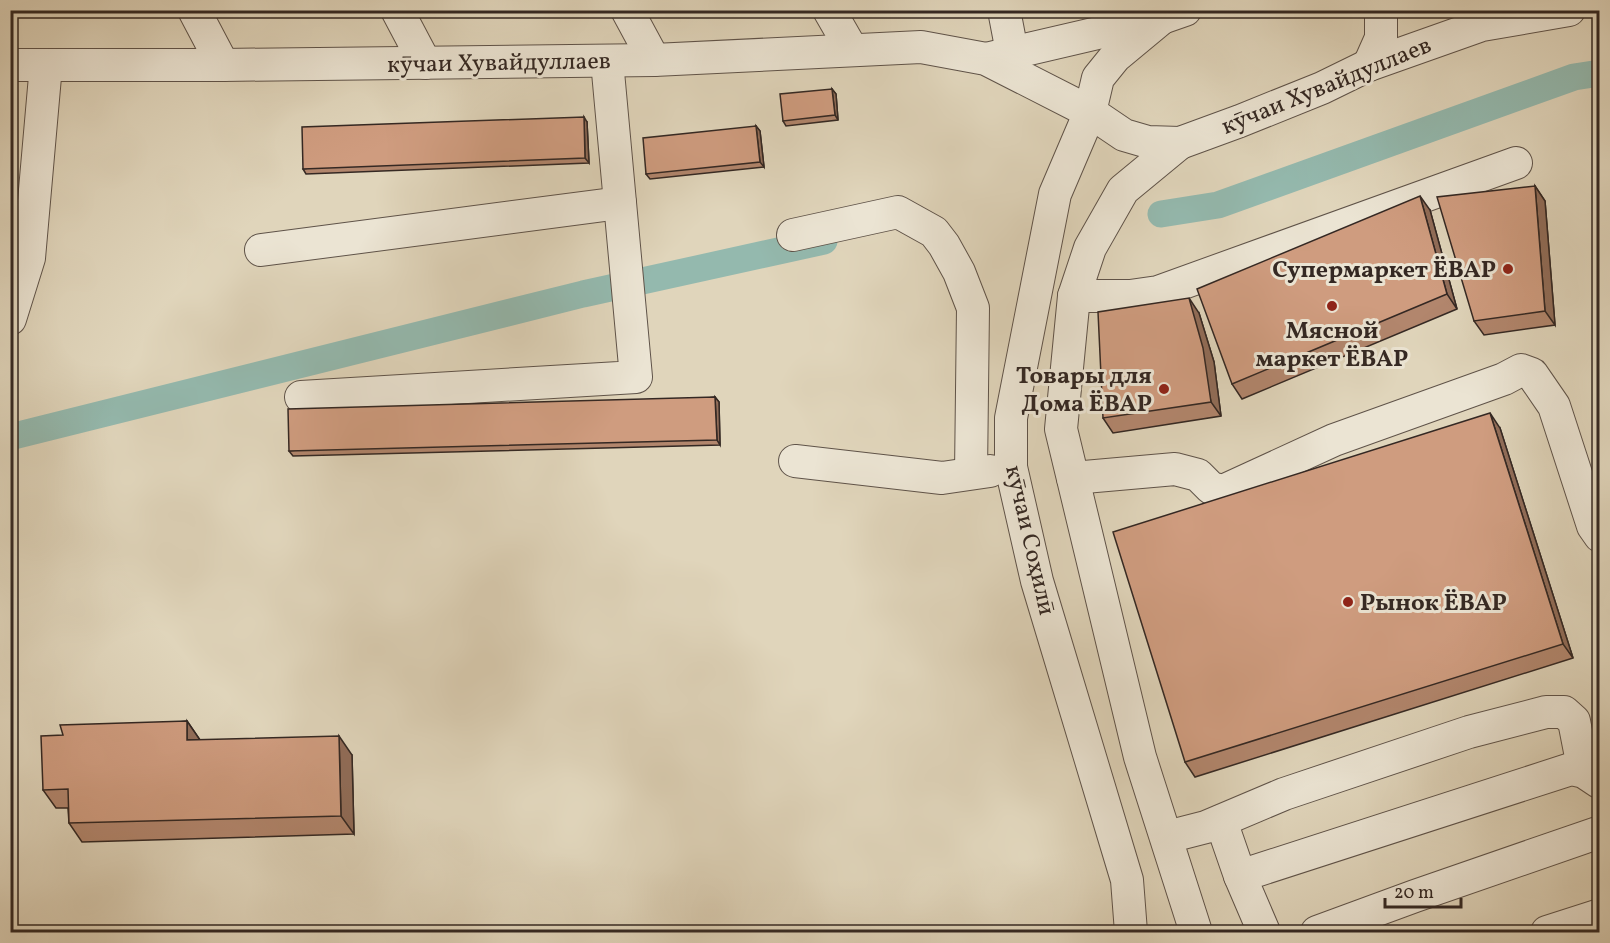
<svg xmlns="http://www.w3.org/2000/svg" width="1610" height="943" font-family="Vollkorn,serif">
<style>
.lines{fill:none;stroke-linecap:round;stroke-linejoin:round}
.canal{stroke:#94b9ae;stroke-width:27}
.minor-casing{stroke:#5f5349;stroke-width:34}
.minor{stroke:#ebe4d3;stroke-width:32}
.wall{fill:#b2866d;stroke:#342823;stroke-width:1.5}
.shaded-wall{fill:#916d59;stroke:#342823;stroke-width:1.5}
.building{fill:#cf9c7f;stroke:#342823;stroke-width:1.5}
.poi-dot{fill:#8f2418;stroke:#ebe4d3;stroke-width:2}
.labels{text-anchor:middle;stroke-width:6;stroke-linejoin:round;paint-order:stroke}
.street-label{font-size:24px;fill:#342823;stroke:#ebe4d3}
.poi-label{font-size:24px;font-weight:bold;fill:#342823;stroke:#ebe4d3;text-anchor:end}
</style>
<rect width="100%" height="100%" fill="#e0d5bb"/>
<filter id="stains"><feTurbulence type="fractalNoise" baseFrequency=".00333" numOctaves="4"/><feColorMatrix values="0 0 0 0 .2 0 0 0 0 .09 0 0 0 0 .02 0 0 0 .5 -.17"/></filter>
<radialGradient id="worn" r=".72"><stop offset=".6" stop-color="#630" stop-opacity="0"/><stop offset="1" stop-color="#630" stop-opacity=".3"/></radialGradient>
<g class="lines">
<g class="canal">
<path d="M1161 214 1218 205 1574 77 1600 73"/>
<path d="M10 437 583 294 824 241"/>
</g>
<g class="minor-casing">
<g id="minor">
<path d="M194 10 223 65"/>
<path d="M397 10 425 63"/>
<path d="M627 10 654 60"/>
<path d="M829 10 852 50"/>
<path d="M1004 10 1012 52"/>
<path d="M1162 18 1115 57 1098 78 1090 112 1124 135 1148 142 1180 143 1240 121 1322 88 1369 65 1482 25 1569 10"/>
<path d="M986 59 1162 18 1185 10"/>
<path d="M10 65H223L654 60 921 47 986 59 1090 112 1055 194 1011 418V467L1037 581 1127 880 1131 932"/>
<path d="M1369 65 1381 38V10"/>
<path d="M1180 143 1123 190 1090 248 1074 296 1061 429 1140 757 1196 932"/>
<path d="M793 235 898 212 934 232 944 245 959 272 973 308 971 473"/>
<path d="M261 250 620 203"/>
<path d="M1074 296H1130L1158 292 1516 163"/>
<path d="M10 319 29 258 46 65"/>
<path d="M301 397 636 377 607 61"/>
<path d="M795 461 942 478 990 471"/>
<path d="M1073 478 1175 469 1198 475 1211 488 1223 491 1334 440 1504 379 1521 370 1532 374 1554 406 1593 526 1600 536"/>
<path d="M1221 821 1240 876"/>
<path d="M1167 837 1206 827 1284 794 1469 732 1546 712H1564L1574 721 1584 772"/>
<path d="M1264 932 1240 876 1571 769 1584 772 1599 782"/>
<path d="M1317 932 1415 896 1600 832"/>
<path d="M1547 932 1600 915"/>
</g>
</g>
<use href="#minor" class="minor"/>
</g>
<g class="wall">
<path d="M832 89 836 94 838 120 786 126 783 121Z"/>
<path d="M587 122 589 163 306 174 303 169Z"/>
<path d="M756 126 760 131 764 167 650 179 646 174Z"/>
<path d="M1535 186 1545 201 1555 325 1484 335 1474 321Z"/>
<path d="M1430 210 1457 309 1242 399 1232 384Z"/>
<path d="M1199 313 1214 362 1221 416 1113 433 1103 418Z"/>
<path d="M715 397 719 402 720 445 293 456 289 451Z"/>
<path d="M1500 428 1573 658 1195 777 1185 762Z"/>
<path d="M187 721 200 740 352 755 354 834 82 842 69 823 68 808H56L43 790 63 735Z"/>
</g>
<g class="shaded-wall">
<path d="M832 89 836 94 838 120 835 115Z"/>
<path d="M584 117 587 122 589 163 585 158Z"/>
<path d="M756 126 760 131 764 167 760 162Z"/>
<path d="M1535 186 1545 201 1555 325 1545 311Z"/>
<path d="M1420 196 1430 210 1457 309 1447 294Z"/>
<path d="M1189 298 1199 313 1214 362 1221 416 1211 402Z"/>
<path d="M715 397 719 402 720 445 717 440Z"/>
<path d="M1490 413 1500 428 1573 658 1563 644Z"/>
<path d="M187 721 200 740H187Z"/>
<path d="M339 736 352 755 354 834 341 816Z"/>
</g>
<g class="building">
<path d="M832 89 835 115 783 121 780 94Z"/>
<path d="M584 117 585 158 303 169 302 127Z"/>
<path d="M756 126 760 162 646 174 643 138Z"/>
<path d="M1535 186 1545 311 1474 321 1437 197Z"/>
<path d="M1420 196 1447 294 1232 384 1197 289Z"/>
<path d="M1189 298 1203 348 1211 402 1103 418 1098 312Z"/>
<path d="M715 397 717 440 289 451 288 409Z"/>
<path d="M1490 413 1563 644 1185 762 1113 532Z"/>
<path d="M187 721V740L339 736 341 816 69 823 68 789 43 790 41 736 63 735 60 725Z"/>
</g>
<g class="poi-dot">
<circle cx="1508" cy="269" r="6"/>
<circle cx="1332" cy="306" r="6"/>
<circle cx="1164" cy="389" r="6"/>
<circle cx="1348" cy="602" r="6"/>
</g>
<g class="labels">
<g class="street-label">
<text transform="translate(499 62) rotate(-1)" y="8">кӯчаи Хувайдуллаев</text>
<text transform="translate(1326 85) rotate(-22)" y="8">кӯчаи Хувайдуллаев</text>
<text transform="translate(1031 540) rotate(77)" y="8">кӯчаи Соҳилӣ</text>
</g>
<g class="poi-label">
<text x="1496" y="277">Супермаркет ЁВАР</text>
<text x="1332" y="338" text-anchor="middle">Мясной<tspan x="1332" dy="28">маркет ЁВАР</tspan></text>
<text x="1152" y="383">Товары для<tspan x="1152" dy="28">Дома ЁВАР</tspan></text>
<text x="1360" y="610" text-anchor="start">Рынок ЁВАР</text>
</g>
</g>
<rect width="1610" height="943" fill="none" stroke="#e0d5bb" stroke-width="36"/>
<rect x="12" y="12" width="1586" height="919" fill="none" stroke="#342823" stroke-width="3"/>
<rect x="18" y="18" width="1574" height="907" fill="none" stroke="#342823" stroke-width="1.5"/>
<path d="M1385 898v9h76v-9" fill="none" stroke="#342823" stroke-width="3"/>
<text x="1394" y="898" font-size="18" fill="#342823" stroke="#ebe4d3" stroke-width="4.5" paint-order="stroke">20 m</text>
<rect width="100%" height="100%" filter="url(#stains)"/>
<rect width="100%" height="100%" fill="url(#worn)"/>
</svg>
